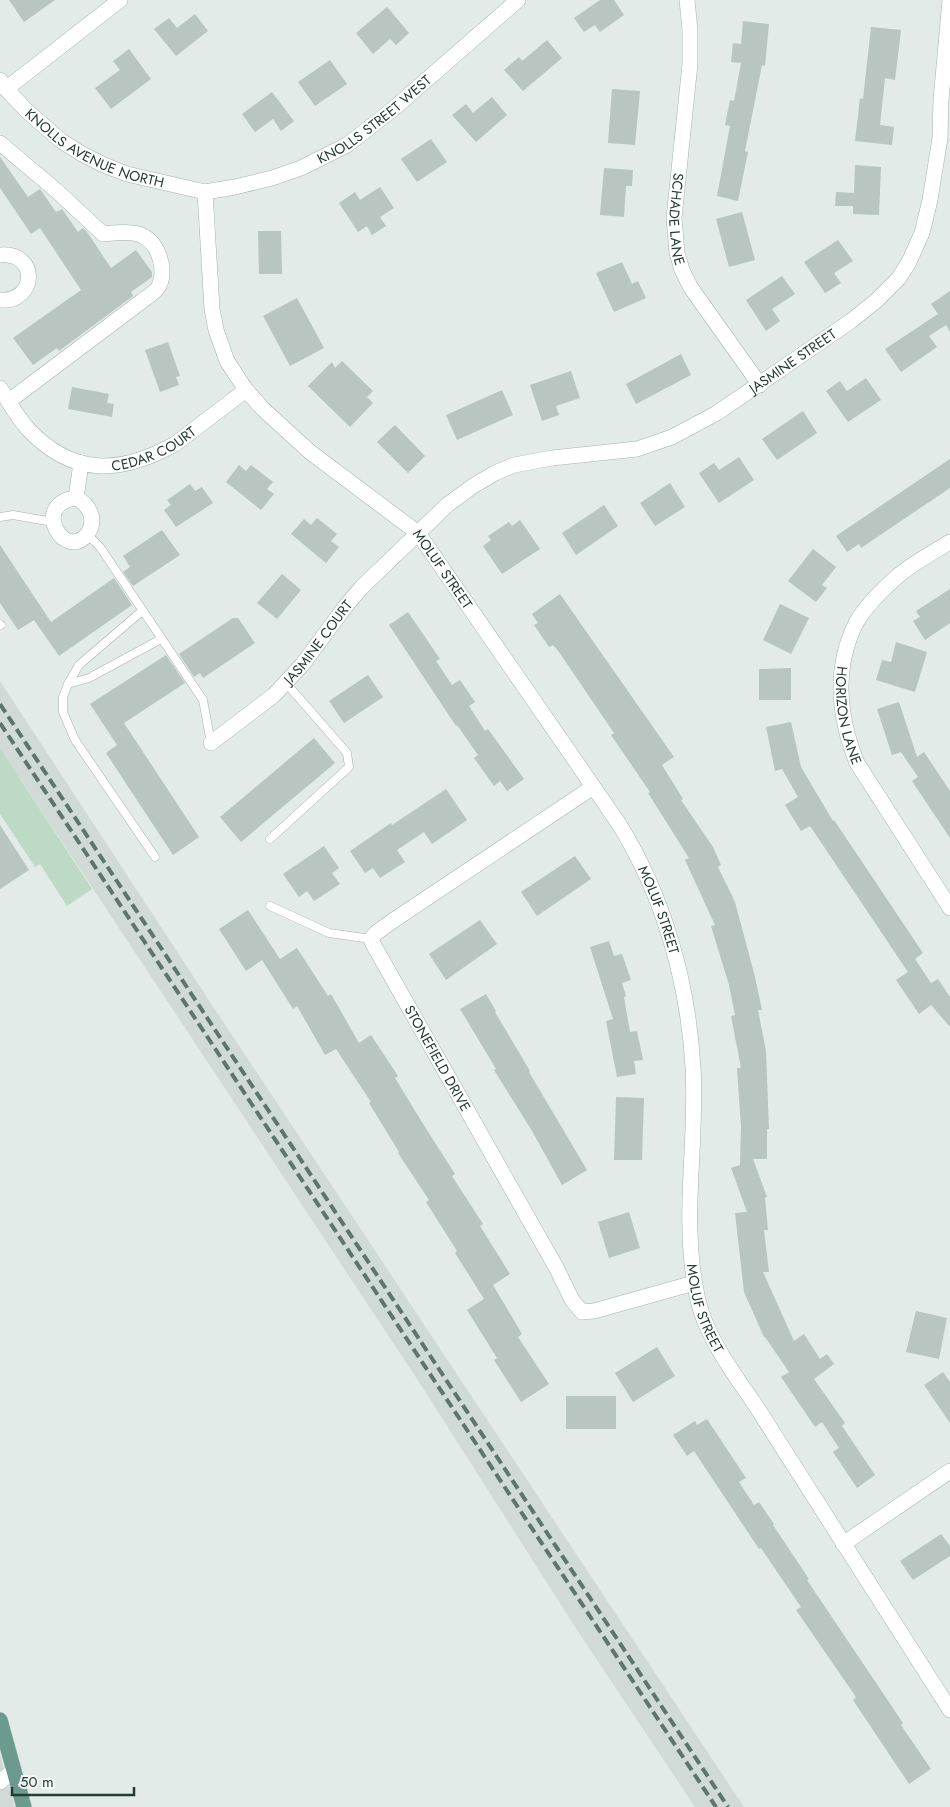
<svg xmlns="http://www.w3.org/2000/svg" width="950" height="1807" font-family="Jost,sans-serif">
<style>
.built{fill:#d0dad6}
.green{fill:#bddac5}
.building{fill:#b8c5c0}
.lines{fill:none;stroke-linecap:round;stroke-linejoin:round}
.service-casing{stroke:#a5b2ae;stroke-width:9}
.minor-casing{stroke:#a5b2ae;stroke-width:16}
.primary-casing{stroke:#c2c8c6;stroke-width:16}
.service{stroke:#fff;stroke-width:8}
.minor{stroke:#fff;stroke-width:15}
.primary{stroke:#6b9b8f;stroke-width:15}
.rail{stroke:#5e756f;stroke-width:4;stroke-dasharray:10 5;stroke-linecap:butt}
.labels{text-anchor:middle;stroke-width:4.5;stroke-linejoin:round;paint-order:stroke}
.street-label{font-size:14px;fill:#243a34;stroke:#f2f8f5}
</style>
<rect width="100%" height="100%" fill="#e2ebe7"/>
<g class="built">
<path d="M0 681 212 1005 744 1807H695L579 1633 419 1382 0 748Z"/>
<path d="M0 1755 15 1807H0Z"/>
</g>
<path class="green" d="M0 748 92 889 67 906 40 864 35 867 0 814Z"/>
<g class="building">
<path d="M9 0H55L24 22Z"/>
<path d="M600 0H614L624 15 600 32 595 25 584 32 574 18Z"/>
<path d="M387 7 409 33 396 45 390 39 373 54 356 33Z"/>
<path d="M195 14 208 31 176 56 154 29 169 18 177 28Z"/>
<path d="M743 21 769 24 765 66 762 65 745 151 748 152 738 201 717 196 730 126 725 125 730 100 734 101 741 63 731 62 733 43 741 44Z"/>
<path d="M871 27 901 30 895 80 885 78 880 125 894 127 892 145 855 141 860 98 863 99Z"/>
<path d="M547 40 562 58 523 91 504 70 519 57 522 61Z"/>
<path d="M129 49 151 79 111 109 95 88 120 70 113 61Z"/>
<path d="M330 60 347 84 315 106 298 82Z"/>
<path d="M612 89 640 91 635 145 608 143Z"/>
<path d="M272 92 294 121 281 131 273 119 255 132 242 114Z"/>
<path d="M492 97 507 115 476 142 452 115 466 104 473 113Z"/>
<path d="M431 139 447 162 417 182 401 159Z"/>
<path d="M0 157 28 197 40 189 56 212 62 209 78 232 83 228 87 232 111 268 136 250 152 272V277L131 292 133 296 59 351 57 348 33 365 13 338 81 290 40 228 31 234 0 188Z"/>
<path d="M855 165 881 167 879 215 853 214V206H835L836 192 854 193Z"/>
<path d="M604 168 633 170 632 186H626L624 217 600 215Z"/>
<path d="M380 187 394 208 380 217 386 226 372 235 367 226 358 232 339 203 355 192 360 200Z"/>
<path d="M742 212 755 260 729 267 716 219Z"/>
<path d="M258 231H281L282 274H259Z"/>
<path d="M838 240 853 261 834 273 841 283 825 293 804 262Z"/>
<path d="M622 262 632 284 638 281 646 298 614 312 596 273Z"/>
<path d="M782 276 795 294 772 309 780 321 766 331 746 300Z"/>
<path d="M950 291V332L946 325 929 336 937 347 901 372 885 349 938 314 931 304Z"/>
<path d="M297 298 324 348 290 366 263 316Z"/>
<path d="M168 342 180 376 176 377 179 385 160 392 145 350Z"/>
<path d="M681 354 691 375 636 404 626 384Z"/>
<path d="M342 361 373 391 367 397 373 403 350 427 308 386 332 362 335 368Z"/>
<path d="M571 371 580 398 556 406 559 415 542 421 530 385Z"/>
<path d="M866 378 881 400 848 422 826 391 840 381 847 391Z"/>
<path d="M72 387 109 394 107 403 114 404 112 417 68 409Z"/>
<path d="M502 390 513 415 457 440 446 415Z"/>
<path d="M803 411 817 433 777 460 762 439Z"/>
<path d="M395 425 425 456 408 473 377 442Z"/>
<path d="M739 457 754 480 719 503 699 473 714 463 719 470Z"/>
<path d="M950 459V488L861 548 859 544 847 552 836 536Z"/>
<path d="M239 465 246 471 251 465 273 482 267 489 274 494 261 510 226 482Z"/>
<path d="M670 483 685 507 655 526 640 503Z"/>
<path d="M190 484 195 491 202 487 213 503 176 527 164 510 171 505 167 500Z"/>
<path d="M604 505 618 526 576 555 562 533Z"/>
<path d="M317 518 337 534 331 541 339 547 326 563 291 534 304 519 311 525Z"/>
<path d="M520 520 540 549 502 574 483 546 491 540 488 536 509 522 512 526Z"/>
<path d="M162 530 180 555 133 586 123 572 130 567 123 556Z"/>
<path d="M0 545 51 622 114 578 132 605 59 656 34 620 18 630 0 603Z"/>
<path d="M813 549 836 567 822 585 827 588 816 602 788 581Z"/>
<path d="M282 574 301 590 277 619 257 603Z"/>
<path d="M950 589V623L925 640 913 621 920 617 916 611Z"/>
<path d="M560 594 674 757 662 765 683 799 681 800 713 847 721 865 718 867 735 902 755 977 762 1010H758L766 1051 769 1129H767V1159H753L767 1197 765 1198 768 1230H764L769 1272H763L794 1341 804 1334 820 1359 827 1354 834 1364 814 1379 845 1423 842 1426 875 1475 857 1488 833 1452 839 1448 822 1422 815 1427 781 1377 789 1372 765 1337H764L744 1292 735 1213 747 1212 731 1168 740 1165 741 1127 737 1068H741L731 1016 735 1015 729 985 711 926 715 925 685 860 689 858 648 793 650 792 611 735 614 733 559 652 553 645 549 647 534 625 538 623 532 614Z"/>
<path d="M780 604 809 618 791 654 763 640Z"/>
<path d="M408 612 440 659 436 661 452 685 460 680 475 702 469 706 485 731 488 729 524 779 507 791 500 781 494 786 474 758 478 755 457 725 456 726 389 625Z"/>
<path d="M233 618H238L255 643 203 678 200 673 194 677 179 654Z"/>
<path d="M896 642 927 652 915 692 876 680 882 660 891 662Z"/>
<path d="M166 655 185 683 124 723 199 837 173 855 106 753 117 745 90 704Z"/>
<path d="M791 668V700H759V669Z"/>
<path d="M368 675 383 697 344 723 329 701Z"/>
<path d="M899 702 917 757 924 752 950 791V838L912 781 918 777 901 752 892 755 877 709Z"/>
<path d="M791 722 801 767 833 821 834 820 923 953 915 959 931 983 938 979 950 997V1027L931 1005 919 1014 896 980 908 972 810 826 801 831 785 805 798 797 782 769 775 771 766 727Z"/>
<path d="M314 738 335 763 241 842 220 817Z"/>
<path d="M446 789 467 820 432 844 424 832 397 850 405 862 380 878 373 868 365 873 350 851 391 823 392 825Z"/>
<path d="M0 825 29 870 0 889Z"/>
<path d="M324 846 339 868 332 873 340 884 314 901 307 891 299 897 283 874Z"/>
<path d="M575 856 591 879 537 916 521 892Z"/>
<path d="M248 910 280 959 297 948 328 996 331 994 359 1043 371 1035 398 1076 395 1078 425 1127 455 1174 452 1176 483 1224 480 1226 510 1274 493 1285 522 1334 518 1337 549 1384 521 1402 494 1360 497 1358 467 1310 484 1299 455 1253 457 1251 426 1202 429 1200 398 1153 399 1152 369 1103 371 1102 336 1049 325 1055 297 1006 293 1009 262 960 246 971 219 929Z"/>
<path d="M480 920 497 944 446 980 429 954Z"/>
<path d="M609 941 614 956 622 954 631 980 622 983 626 996 624 997 630 1032 637 1031 643 1060 634 1061 636 1074 617 1077 606 1021 613 1019 590 947Z"/>
<path d="M486 994 496 1011 495 1012 530 1071 529 1072 587 1170 562 1185 532 1131 494 1070 496 1069 460 1009Z"/>
<path d="M616 1097 644 1098 642 1160H614Z"/>
<path d="M629 1212 640 1248 609 1258 598 1222Z"/>
<path d="M916 1311 947 1318 939 1359 906 1352Z"/>
<path d="M657 1347 675 1376 633 1402 615 1373Z"/>
<path d="M943 1372 950 1382V1423L924 1385Z"/>
<rect x="566" y="1396" width="50" height="33"/>
<path d="M707 1419 746 1478 739 1482 754 1505 759 1502 774 1524 773 1525 809 1579 807 1580 903 1723 901 1725 931 1769 909 1784 853 1700 856 1697 796 1610 801 1607 761 1548 759 1549 694 1451 687 1456 673 1435 695 1421 697 1425Z"/>
<path d="M941 1534 950 1546V1556L913 1580 900 1561Z"/>
</g>
<g class="lines">
<g class="service-casing">
<g id="service">
<path d="M0 517 13 515 53 522"/>
<path d="M87 534 100 547 203 700 211 743"/>
<path d="M142 611 79 665 68 684 89 678 161 639"/>
<path d="M0 624 1 625"/>
<path d="M68 684 63 697V712L75 740 155 857"/>
<path d="M270 839 349 767 347 753 286 683"/>
<path d="M270 906 329 933 371 939"/>
</g>
</g>
<g class="minor-casing">
<g id="minor">
<path id="s1" d="M687 0 690 30V64L674 218 677 253 682 270 691 288 760 385"/>
<path id="s2" d="M0 80 6 89 27 111 60 140 82 154 104 165 127 174 205 192 235 187 272 178 301 168 347 145 392 110 518 0"/>
<path d="M6 89 120 0"/>
<path d="M0 143 58 192 103 234C114 233 126 231 138 234 158 240 167 268 159 286 156 292 147 297 142 301L9 401"/>
<path id="s3" d="M205 192 212 309 216 330 227 361 246 390 263 409 310 452 418 533 619 824C664 897 688 982 693 1067 697 1133 685 1198 692 1263 694 1283 697 1303 705 1322 717 1351 736 1377 754 1403L950 1710"/>
<path d="M0 255C40 252 36 303 0 300"/>
<path id="s4" d="M0 388C9 402 17 417 28 429 73 477 121 474 175 444L246 390"/>
<path d="M76 498C89 504 97 519 88 533 66 564 29 504 76 498Z"/>
<path d="M76 498 81 463"/>
<path id="s5" d="M950 542C933 552 915 562 899 575 884 588 866 605 856 623 833 669 839 718 857 763L950 908"/>
<path id="s6" d="M211 743 274 695 302 665 345 607 361 588 447 505 473 486 495 473 514 465 552 458 637 449 672 437 717 413 851 321 876 301 899 278 909 262 922 233 930 200 940 138 941 100 950 0"/>
<path id="s7" d="M593 787 391 922 376 933 371 939 373 944 557 1269 572 1300 582 1312 594 1311 694 1283"/>
<path d="M843 1544 950 1471"/>
<path d="M0 1782 14 1770"/>
</g>
</g>
<g class="primary-casing">
<path id="primary" d="M0 1720 24 1807"/>
</g>
<use href="#service" class="service"/>
<use href="#minor" class="minor"/>
<use href="#primary" class="primary"/>
<g class="rail">
<path d="M0 704 728 1807"/>
<path d="M0 723 716 1807"/>
</g>
</g>
<g class="labels">
<g class="street-label">
<text dy="5" stroke="none"><textPath href="#s2" startOffset="428">KNOLLS STREET WEST</textPath></text>
<text dy="5" stroke="none"><textPath href="#s2" startOffset="120">KNOLLS AVENUE NORTH</textPath></text>
<text dy="5" stroke="none"><textPath href="#s1" startOffset="220">SCHADE LANE</textPath></text>
<text dy="5" stroke="none"><textPath href="#s6" startOffset="719">JASMINE STREET</textPath></text>
<text dy="5" stroke="none"><textPath href="#s4" startOffset="190">CEDAR COURT</textPath></text>
<text dy="5" stroke="none"><textPath href="#s3" startOffset="474">MOLUF STREET</textPath></text>
<text dy="5" stroke="none"><textPath href="#s6" startOffset="148">JASMINE COURT</textPath></text>
<text dy="5" stroke="none"><textPath href="#s5" startOffset="221">HORIZON LANE</textPath></text>
<text dy="5" stroke="none"><textPath href="#s3" startOffset="879">MOLUF STREET</textPath></text>
<text dy="5" stroke="none"><textPath href="#s7" startOffset="406">STONEFIELD DRIVE</textPath></text>
<text dy="5" stroke="none"><textPath href="#s3" startOffset="1284">MOLUF STREET</textPath></text>
</g>
</g>
<path d="M12 1787v8h122v-8" fill="none" stroke="#243a34" stroke-width="2.5"/>
<text x="20" y="1787" font-size="15" fill="#243a34" stroke="#f2f8f5" stroke-width="4" paint-order="stroke">50 m</text>
</svg>
